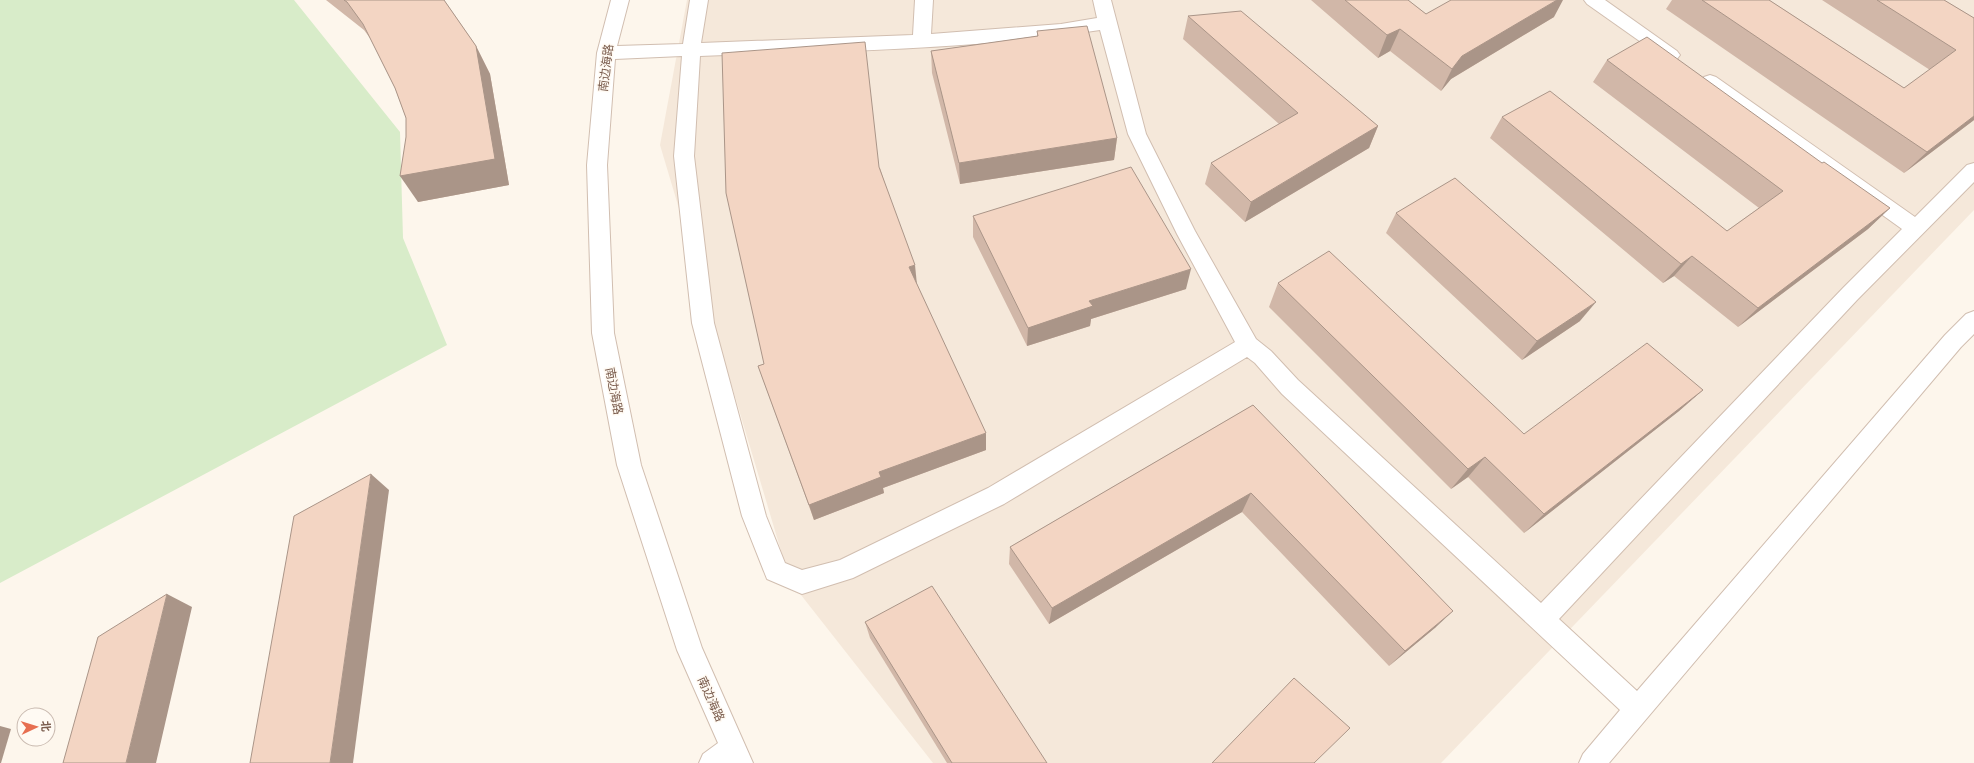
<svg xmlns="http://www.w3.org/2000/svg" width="1974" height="763" font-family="Manrope,'Noto Sans SC',sans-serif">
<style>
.residential{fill:#f5e8da}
.green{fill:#d8ecc9}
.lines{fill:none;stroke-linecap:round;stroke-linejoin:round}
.minor-casing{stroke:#d1beb0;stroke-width:2}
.minor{fill:#fff;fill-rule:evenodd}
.wall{fill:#d1b7a8}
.shaded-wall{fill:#aa9588}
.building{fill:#f3d5c3;stroke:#aa9588}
.labels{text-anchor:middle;stroke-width:3;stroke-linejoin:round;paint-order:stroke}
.street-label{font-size:12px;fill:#7a5c4d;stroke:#fffaf3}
</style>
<rect width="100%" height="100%" fill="#fdf6ec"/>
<path class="residential" d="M687 0H1974V210L1441 763H933L790 581 660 145Z"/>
<path class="green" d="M0 0H294L400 132 403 238 447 345 0 583Z"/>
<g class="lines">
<g class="minor-casing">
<g id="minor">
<path d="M611 0H629L617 46 683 44 690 0H708L701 43 913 35 915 0H933L931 34 1061 24 1097 18 1093 0H1111L1146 134 1195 231 1256 339 1271 351 1298 380 1541 603 1843 288 1902 229 1704 87 1701 82 1704 77 1710 75 1716 77 1915 217 1967 165 1974 163V182L1857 300 1559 619 1637 691 1945 335 1966 314 1974 311V334L1961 347 1609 763H1579L1583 754 1620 710 1282 394 1255 363 1247 357 1004 504 853 578 802 594 767 579 742 516 692 323 674 156 682 56 615 59 607 165 614 333 641 465 702 648 753 763H699L703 754 718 743 677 650 617 465 592 333 587 165 597 53ZM1100 30 1128 134 1177 234 1235 342 988 488 840 560 802 570 785 563 766 516 714 323 694 156 700 56C833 51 968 50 1100 30Z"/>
<path d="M1584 0H1605L1677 51 1680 55 1677 59 1671 61 1665 59 1587 4Z"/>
</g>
</g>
<use href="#minor" class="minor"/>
</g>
<g class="wall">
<path d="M326 0H444L476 46 490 74 509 185 418 202 406 137V118L395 88 370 38 364 30Z"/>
<path d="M1311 0H1408L1426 14 1554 17 1451 79 1441 91 1390 51 1378 58Z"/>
<path d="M1672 0H1769L1904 88 1930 70 1822 0H1944L1974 18V120L1904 173 1666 9Z"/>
<path d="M1188 16 1378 126 1369 148 1245 222 1205 184 1211 163 1279 124 1183 39Z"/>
<path d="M1037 31 1117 138 1114 160 960 184 932 73 931 51 1037 36Z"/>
<path d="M1607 60 1822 163 1890 208 1868 229 1738 327 1674 276 1663 283 1490 138 1502 117 1727 231 1759 208 1593 82Z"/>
<path d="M880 168 917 284 986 450 883 488 884 493 814 520 758 366 764 364Z"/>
<path d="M1396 213 1580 321 1522 360 1386 233Z"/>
<path d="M973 216 1186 289 1091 319 1090 326 1027 346 973 237Z"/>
<path d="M1278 283 1524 434 1703 390 1679 411 1524 533 1468 477 1451 489 1269 307Z"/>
<path d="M1253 405 1436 627 1389 666 1242 512 1049 624 1009 564 1010 547Z"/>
<path d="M865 622 1047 763H947L870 638Z"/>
</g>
<g class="shaded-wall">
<path d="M1557 0H1563L1554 17 1451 79 1441 91 1452 69 1462 56Z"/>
<path d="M1400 29 1390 51 1378 58 1387 35Z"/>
<path d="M476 46 490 74 509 185 418 202 400 176Z"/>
<path d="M1974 116V120L1904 173 1927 152Z"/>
<path d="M1378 126 1369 148 1245 222 1251 202Z"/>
<path d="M1117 138 1114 160 960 184 959 163Z"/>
<path d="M1890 208 1868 229 1738 327 1758 308Z"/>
<path d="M1692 256 1674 276 1663 283 1681 264Z"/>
<path d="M915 265 917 285 909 267Z"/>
<path d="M1191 269 1186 289 1091 319 1090 326 1027 346 1028 328 1089 301Z"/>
<path d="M1596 302 1580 321 1522 360 1537 341Z"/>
<path d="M1703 390 1679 411 1524 533 1544 514Z"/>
<path d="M986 433V450L883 488 884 493 814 520 809 505 879 472Z"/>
<path d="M1485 457 1468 477 1451 489 1468 469Z"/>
<path d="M371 474 389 490 353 763H330Z"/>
<path d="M1251 493 1242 512 1049 624 1052 608Z"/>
<path d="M167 594 192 607 156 763H126Z"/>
<path d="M1453 611 1436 627 1389 666 1405 651Z"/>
<path d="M0 726 11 729 1 763H0Z"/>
</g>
<g class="building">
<path d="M344 0H444L476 46 495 159 400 176 406 137V118L395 88 363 24 347 2Z"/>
<path d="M1345 0H1408L1426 14 1451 0H1557L1462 56 1452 69 1400 29 1387 35Z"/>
<path d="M1702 0H1769L1904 88 1956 50 1877 0H1944L1974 18V116L1927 152Z"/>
<path d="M1241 11 1378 126 1251 202 1211 163 1298 113 1188 16Z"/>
<path d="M1087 26 1117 138 959 163 931 51 1038 36 1037 31Z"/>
<path d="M1647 37 1822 163 1824 162 1890 208 1758 308 1692 256 1681 264 1502 117 1550 91 1727 231 1783 191 1607 60Z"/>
<path d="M865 42 879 167 915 265 909 267 986 433 879 472 881 477 809 505 758 366 764 364 726 193 722 53Z"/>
<path d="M1131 167 1191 269 1089 301 1093 306 1028 328 973 216Z"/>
<path d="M1455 178 1596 302 1537 341 1396 213Z"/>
<path d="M1329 251 1524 434 1647 343 1703 390 1544 514 1485 457 1468 469 1278 283Z"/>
<path d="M1253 405 1453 611 1405 651 1251 493 1052 608 1010 547Z"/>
<path d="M371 474 330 763H250L294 516Z"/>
<path d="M932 586 1047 763H952L865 622Z"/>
<path d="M167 594 126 763H63L98 637Z"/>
<path d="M1294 678 1350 728 1314 763H1212Z"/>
</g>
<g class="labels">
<g class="street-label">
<text transform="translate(606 68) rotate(-83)" y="4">南边海路</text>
<text transform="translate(614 391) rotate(79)" y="4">南边海路</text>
<text transform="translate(711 699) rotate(66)" y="4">南边海路</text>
</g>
</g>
<g transform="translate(36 727) rotate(86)"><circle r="19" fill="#fffaf3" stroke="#cabbb1"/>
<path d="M0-3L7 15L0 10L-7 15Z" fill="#e76f51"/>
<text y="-6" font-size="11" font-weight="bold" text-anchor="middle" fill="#7a5c4d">北</text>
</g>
</svg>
